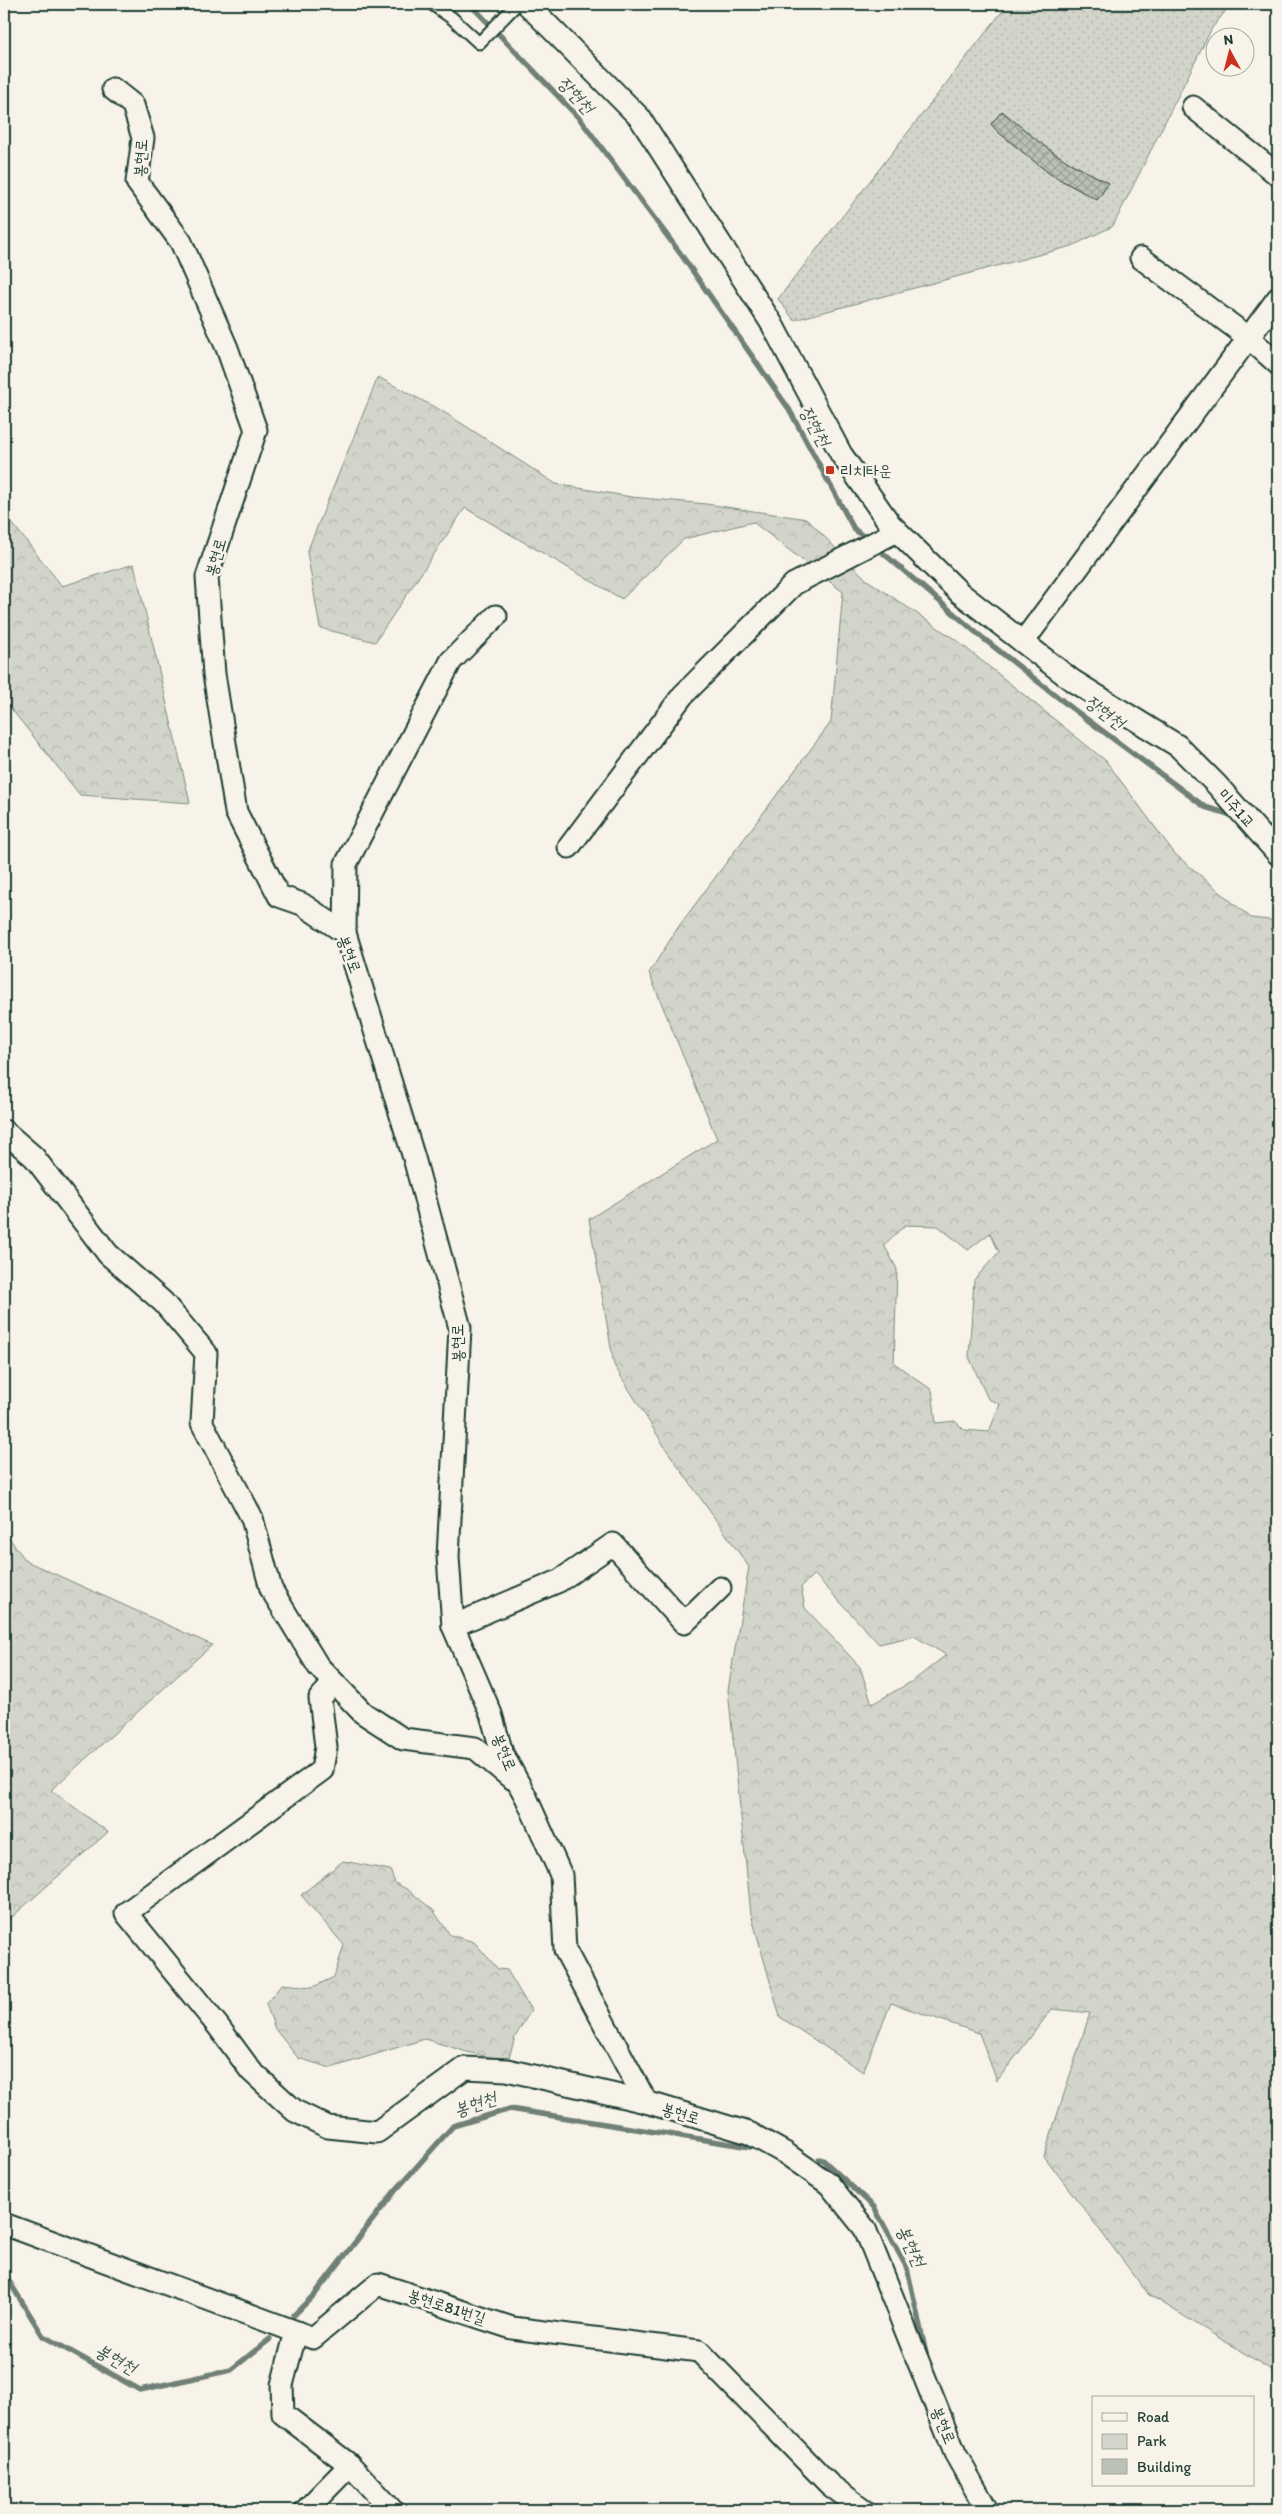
<svg xmlns="http://www.w3.org/2000/svg" width="1282" height="2514" font-family="Itim,'Poor Story',sans-serif">
<style>
.green{fill:url(#green-dots);stroke:#79897f}
.forest{fill:url(#forest-crowns);stroke:#79897f;fill-rule:evenodd}
.lines{fill:none;stroke-linecap:round;stroke-linejoin:round}
.stream{stroke:#6f8077;stroke-width:5.5}
.building{fill:url(#building-cross-hatch);stroke:#1f3d34}
.lane-casing{stroke:#1f3d34;stroke-width:15}
.street-casing{stroke:#1f3d34;stroke-width:25}
.lane{stroke:#f7f3e8;stroke-width:11}
.street{stroke:#f7f3e8;stroke-width:21}
.poi-dot{fill:#c8321e;stroke:#f7f3e8;stroke-width:2}
.labels{text-anchor:middle;stroke-width:5;stroke-linejoin:round;paint-order:stroke}
.street-label{font-size:16px;fill:#1f3d34;stroke:#f7f3e8}
.poi-label{font-size:16px;fill:#1f3d34;stroke:#f7f3e8;text-anchor:start}
.water-label{font-size:18px;font-style:italic;fill:#405950;stroke:#f7f3e8}
</style>
<defs>
<pattern id="green-dots" width="8" height="8" patternUnits="userSpaceOnUse" patternTransform="scale(1.25)"><rect width="8" height="8" fill="#d3d5ca"/><path d="M2 2h.1M6 6h.1" fill="none" stroke="#b5b8ae" stroke-width="1.8" stroke-linecap="round"/></pattern>
<pattern id="forest-crowns" width="20" height="18" patternUnits="userSpaceOnUse" patternTransform="scale(1.25)"><rect width="20" height="18" fill="#d3d5ca"/><path d="M2 6a3 3 0 1 1 6 0M12 15a3 3 0 1 1 6 0" fill="none" stroke="#b5b8ae"/></pattern>
<pattern id="building-cross-hatch" width="8" height="8" patternUnits="userSpaceOnUse" patternTransform="scale(1.25)"><rect width="8" height="8" fill="#bbc1b6"/><path d="M0 0l8 8M0 8l8-8" fill="none" stroke="#979e95"/></pattern>
</defs>
<rect width="100%" height="100%" fill="#f7f3e8"/>
<filter id="ink" filterUnits="userSpaceOnUse"><feTurbulence type="fractalNoise" baseFrequency=".02" numOctaves="2"/><feDisplacementMap in="SourceGraphic" scale="10" xChannelSelector="R" yChannelSelector="G"/><feConvolveMatrix kernelMatrix="1 2 1 2 8 2 1 2 1" color-interpolation-filters="sRGB"/></filter>
<g filter="url(#ink)">
<path class="green" d="M1008 4H1231L1212 28 1113 226 1072 246 794 320 778 299Z"/>
<g class="forest">
<path d="M378 377 442 411 556 484 631 497 706 504 807 519 867 580 956 640 1106 761 1175 854 1251 918 1278 921V2374L1148 2294 1044 2156 1090 2013 1052 2009 997 2081 979 2033 891 2003 863 2072 780 2017 751 1914 728 1690 749 1567 666 1449 614 1365 589 1219 717 1139 649 973 679 926 831 722 843 592 753 522 684 539 622 599 465 508 375 642 320 628 307 552ZM905 1225 938 1226 968 1250 990 1233 999 1252 974 1280 969 1357 988 1399 1000 1404 989 1432 964 1430 955 1421 936 1423 932 1390 894 1363 897 1269 884 1245ZM814 1574 879 1644 914 1636 946 1655 913 1681 872 1704 860 1667 805 1608 801 1587Z"/>
<path d="M4 513 62 586 134 564 190 803 80 795 4 700Z"/>
<path d="M4 1531 26 1561 212 1645 51 1790 108 1832 4 1924Z"/>
<path d="M343 1861 390 1870 395 1883 408 1890 433 1910 450 1935 474 1942 498 1969 507 1970 531 2010 515 2037 508 2061 467 2052 425 2039 331 2068 298 2058 275 2029 266 2004 282 1984 313 1987 334 1977 344 1945 301 1895Z"/>
</g>
<g class="lines">
<g class="stream">
<path d="M470 4 580 119 680 253 789 409 854 529 869 541"/>
<path d="M876 547 979 635 1073 709 1205 807 1235 816"/>
<path d="M1263 826 1278 831"/>
<path d="M819 2159 823 2160 874 2207 907 2268 927 2358"/>
<path d="M4 2273 43 2336 140 2390 231 2370 270 2339"/>
<path d="M294 2315 315 2294 395 2191 453 2126 510 2109 750 2147"/>
</g>
</g>
<path class="building" d="M1002 111 1044 146 1070 163 1109 183 1097 200 1050 174 998 132 991 124Z"/>
<g class="lines">
<g class="lane-casing">
<path id="lane" d="M432 4 452 18 479 43 517 4"/>
</g>
<g class="street-casing">
<g id="street">
<path d="M527 4 640 118 772 324 841 454 890 524 960 593 1073 681 1178 746 1216 784 1278 854"/>
<path d="M113 89 133 105 143 138 137 182 181 242 227 348 256 430 207 577 214 674 236 812 279 896 302 904 345 933 414 1158 460 1328 448 1557 453 1626 491 1714 502 1753 526 1797 561 1875 565 1950 646 2102 749 2133 785 2153 829 2184 865 2229 955 2453 987 2510"/>
<path d="M1193 107 1278 175"/>
<path d="M1141 258 1249 338 1278 364"/>
<path d="M1023 642 1278 298"/>
<path d="M569 847 683 695 794 584 897 531"/>
<path d="M345 933 346 864 451 661 496 616"/>
<path d="M4 1131 34 1157 108 1254 163 1302 206 1353 202 1423 252 1518 271 1589 318 1666 363 1713 403 1739 475 1748 511 1778"/>
<path d="M453 1626 559 1581 613 1544 684 1623 720 1588"/>
<path d="M334 1683 320 1698 326 1747 322 1770 126 1913 218 2026 251 2071 295 2111 328 2127 377 2132 465 2068 507 2070 646 2102"/>
<path d="M4 2224 313 2338 378 2284 512 2328 699 2351 830 2485 864 2510"/>
<path d="M296 2332 282 2385 283 2414 350 2465 306 2510"/>
<path d="M350 2465 392 2510"/>
</g>
</g>
<use href="#lane" class="lane"/>
<use href="#street" class="street"/>
</g>
</g>
<rect class="poi-dot" x="825" y="465" width="10" height="10" rx="2.5"/>
<g class="labels">
<g class="street-label">
<text transform="translate(140 158) rotate(-87)" y="6">봉현로</text>
<text transform="translate(215 557) rotate(-74)" y="6">봉현로</text>
<text transform="translate(1237 808) rotate(48)" y="6">미주1교</text>
<text transform="translate(350 954) rotate(69)" y="6">봉현로</text>
<text transform="translate(457 1343) rotate(-91)" y="6">봉현로</text>
<text transform="translate(505 1752) rotate(68)" y="6">봉현로</text>
<text transform="translate(681 2113) rotate(17)" y="6">봉현로</text>
<text transform="translate(447 2306) rotate(18)" y="6">봉현로81번길</text>
<text transform="translate(944 2425) rotate(67)" y="6">봉현로</text>
</g>
<g class="poi-label">
<text x="840" y="476">리치타운</text>
</g>
<g class="water-label">
<text transform="translate(576 95) rotate(47)" y="6">장현천</text>
<text transform="translate(815 426) rotate(61)" y="6">장현천</text>
<text transform="translate(1105 712) rotate(37)" y="6">장현천</text>
<text transform="translate(475 2104) rotate(-18)" y="6">봉현천</text>
<text transform="translate(911 2246) rotate(65)" y="6">봉현천</text>
<text transform="translate(116 2359) rotate(29)" y="6">봉현천</text>
</g>
</g>
<rect width="1282" height="2514" fill="none" stroke="#f7f3e8" stroke-width="20"/>
<rect x="10" y="10" width="1262" height="2494" fill="none" stroke="#1f3d34" stroke-width="2" filter="url(#ink)"/>
<rect x="1092" y="2396" width="162" height="90" fill="#f7f3e8" stroke="#a1aaa0"/>
<rect x="1102" y="2413" width="25" height="8" fill="#f7f3e8" stroke="#a1aaa0"/>
<text x="1137" y="2422" font-size="15" fill="#1f3d34">Road</text>
<rect x="1102" y="2434" width="25" height="15" fill="#d3d5ca" stroke="#a1aaa0"/>
<text x="1137" y="2446" font-size="15" fill="#1f3d34">Park</text>
<rect x="1102" y="2459" width="25" height="15" fill="#bbc1b6" stroke="#a1aaa0"/>
<text x="1137" y="2472" font-size="15" fill="#1f3d34">Building</text>
<g transform="translate(1230 52) rotate(353)"><circle r="24" fill="#f7f3e8" stroke="#a1aaa0"/>
<path d="M0-4L9 19L0 12L-9 19Z" fill="#c8321e"/>
<text y="-8" font-size="14" font-weight="bold" text-anchor="middle" fill="#1f3d34">N</text>
</g>
</svg>
